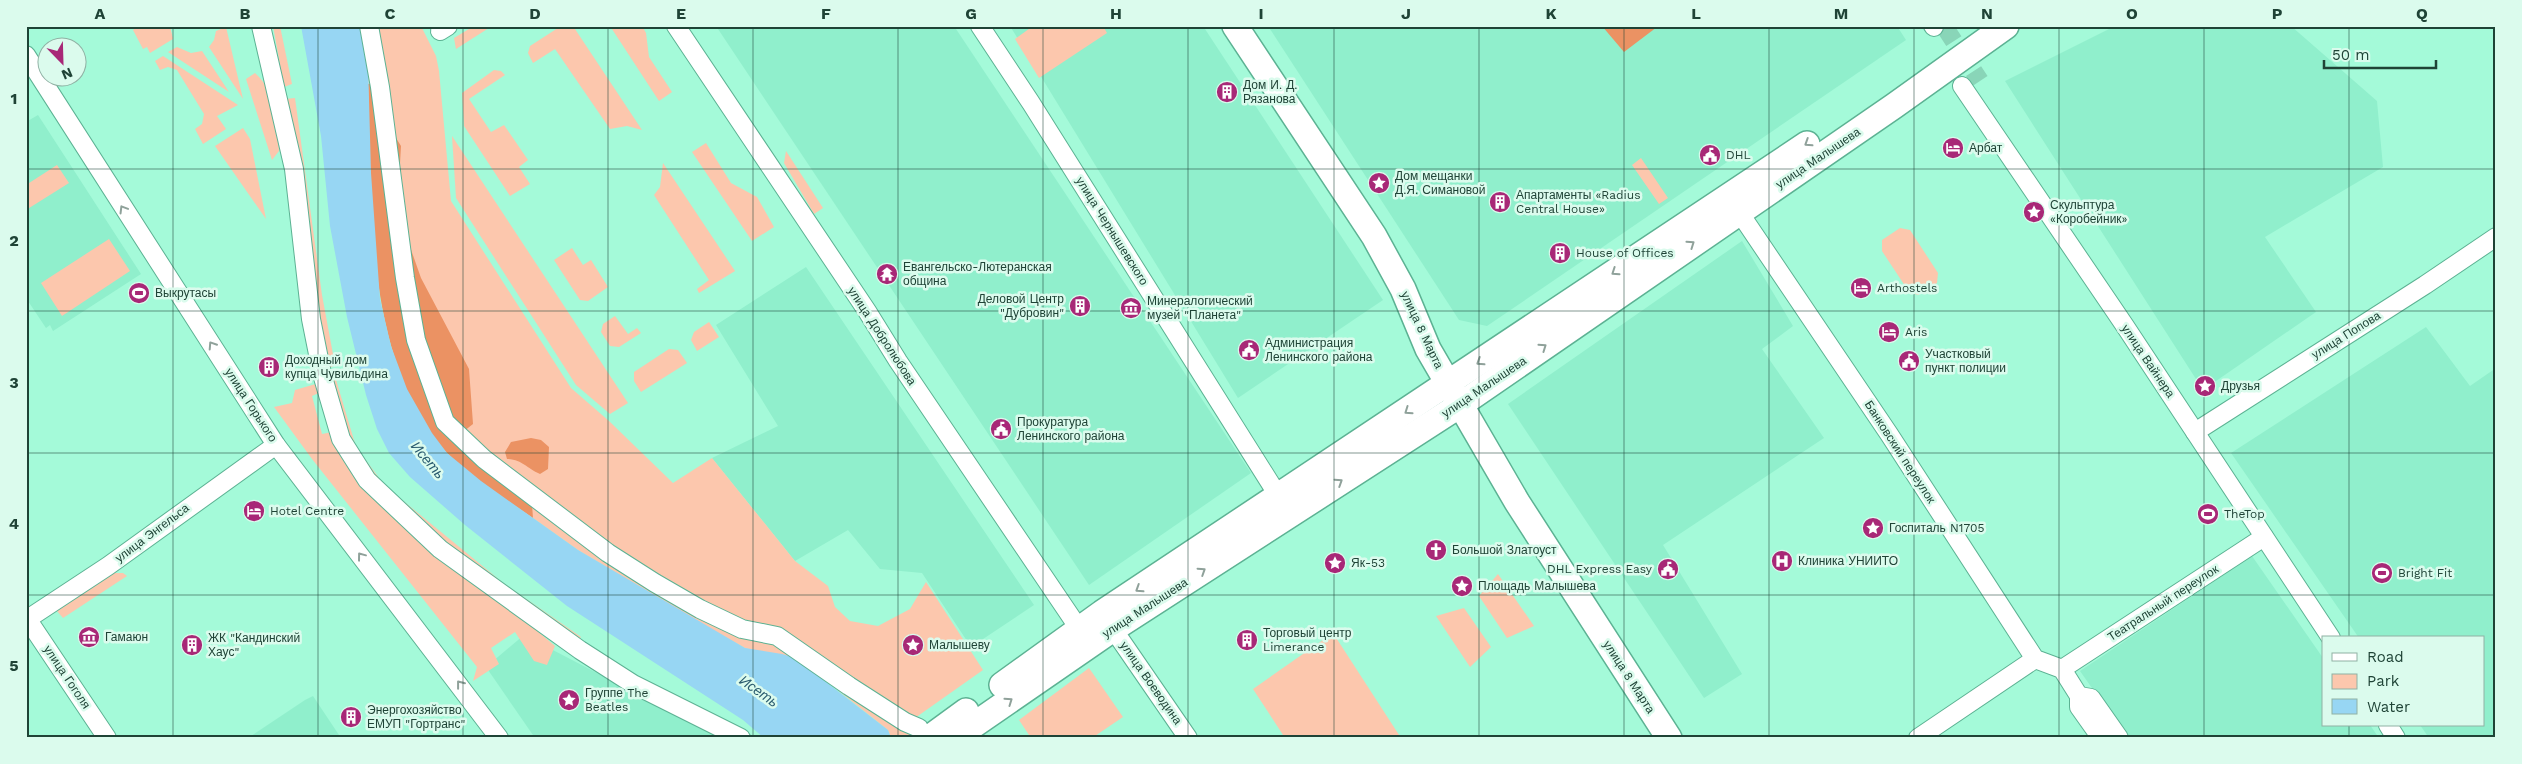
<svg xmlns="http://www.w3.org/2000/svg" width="2522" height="764" font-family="'Work Sans',sans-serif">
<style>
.built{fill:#90efcc}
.green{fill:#fcc7ad}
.forest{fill:#eb9263}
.water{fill:#97d6f3}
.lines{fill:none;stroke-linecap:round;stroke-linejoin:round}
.street-tunnel{stroke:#89d5b8;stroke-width:18;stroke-dasharray:18 9;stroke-linecap:butt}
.street-casing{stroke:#5cb293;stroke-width:20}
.secondary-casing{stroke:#5cb293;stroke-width:28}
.street{stroke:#fff;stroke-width:18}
.secondary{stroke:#fff;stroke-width:25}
.oneway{stroke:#8fa19a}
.grid{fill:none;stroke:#1f4336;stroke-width:1;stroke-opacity:0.55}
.labels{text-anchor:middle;stroke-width:5;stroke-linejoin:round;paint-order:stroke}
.poi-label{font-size:12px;fill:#1f4336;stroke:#dbfbed;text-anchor:start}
.street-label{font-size:12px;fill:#1f4336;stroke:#dbfbed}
.water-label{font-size:14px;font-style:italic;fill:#295a6e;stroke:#dbfbed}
.neatline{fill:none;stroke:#1f4336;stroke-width:2}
.grid-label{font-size:16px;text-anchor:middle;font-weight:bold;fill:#1f4336}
</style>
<rect width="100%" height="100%" fill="#a4fad9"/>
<g class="built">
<path d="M716 26H954L1251 473 1089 585Z"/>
<path d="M1010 26H1203L1383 300 1238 398Z"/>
<path d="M1268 26H1897L1906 40 1487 326 1459 320Z"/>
<path d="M2115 26H2291L2377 101 2383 167 2265 237 2316 312 2203 390 2005 81Z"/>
<path d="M38 115 141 274 53 331 50 325 46 328 26 298V122Z"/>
<path d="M1742 241 1793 326 1762 349 1824 438 1663 545 1742 674 1704 698 1508 404Z"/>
<path d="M806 267 1034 605 971 647 922 573 880 569 848 530 795 561 712 458 778 426 716 325Z"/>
<path d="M2426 327 2470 386 2496 368V738H2429L2420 725H2483V638H2359L2231 453Z"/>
<path d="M2252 556 2323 658V725H2370L2379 738H2127L2080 671Z"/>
<path d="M524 635 722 738H535L486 667Z"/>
<path d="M313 696 341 738H248L305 700Z"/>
</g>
<g class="green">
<path d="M139 26H170L173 39 150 53 147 47 143 49 133 30Z"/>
<path d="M273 26H280L292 84 284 87Z"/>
<path d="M362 26H421L436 56 439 71 451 201 571 388 609 421 673 483 712 458 795 561 828 586 835 607 850 621 878 626 910 609 926 582 983 670 915 718 910 736 891 738 888 730 806 665 745 648 720 634 578 550 481 481 371 173 368 63Z"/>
<path d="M474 26H492L456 49 454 38Z"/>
<path d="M561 26H573L642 130 627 126 610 129 555 49 533 63 528 53 530 46Z"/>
<path d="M610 26H642L646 33 649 57 672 92 659 101Z"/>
<path d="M1033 26H1103L1107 33 1039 78 1015 39Z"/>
<path d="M226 27 243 99 209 47 214 40 216 31Z"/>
<path d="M177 47 191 53 202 51 229 92 168 52Z"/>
<path d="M163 56 238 105 217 116 226 129 203 144 195 129 202 124 204 114 177 70 168 67 160 70 155 61Z"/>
<path d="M494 70 501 71 505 75 469 99 491 132 504 125 528 160 519 167 530 184 510 196 464 126 462 93Z"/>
<path d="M255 73C278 94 277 122 279 151L272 160 246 79Z"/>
<path d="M295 98 322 295 335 365 328 369 285 99Z"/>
<path d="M243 128 250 139 266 219 215 146Z"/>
<path d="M452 136 628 403 610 414 576 385 456 198Z"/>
<path d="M706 143 731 183 757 197 774 227 752 241 692 152Z"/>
<path d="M786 151 823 208 814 214 784 163Z"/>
<path d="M1641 158 1668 198 1659 204 1632 165Z"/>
<path d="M663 163 735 271 699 293 697 289 709 280 654 195 660 187Z"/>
<path d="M57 165 69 183 26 210V185Z"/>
<path d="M1900 228 1910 230 1938 273 1937 283 1918 295 1909 292 1882 251V240Z"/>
<path d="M109 239 130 271 62 316 41 283Z"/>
<path d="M572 248 583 265 591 260 608 287 588 301 580 300 554 260Z"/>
<path d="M615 316 628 334 637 328 641 333 619 347 610 346 601 332 603 324Z"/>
<path d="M709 322 719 337 697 351 691 340 694 332Z"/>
<path d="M669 349 678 350 687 363 641 392 634 381V372Z"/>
<path d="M334 373 356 447 385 486 502 582 581 637 575 643 446 545 369 481 349 446 324 378Z"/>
<path d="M319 383 321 392 312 396 322 434 332 432 359 479 555 646 547 665 534 661 515 632 491 648 499 664 473 681 477 667 312 459 274 407 292 403 295 390Z"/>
<path d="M111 573H123L127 576 63 618 57 611Z"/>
<path d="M1498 574 1534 626 1507 638 1479 596Z"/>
<path d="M1464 608 1491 647 1470 667 1436 616Z"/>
<path d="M1333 633 1401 738H1285L1253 689Z"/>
<path d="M1089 668 1123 717 1092 738H1031L1019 720Z"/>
</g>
<g class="forest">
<path d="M1602 26H1656L1657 27 1624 52Z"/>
<path d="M375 83 391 130 401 146 399 181 402 224 421 278 469 369 473 424 454 439 532 504 533 518C504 498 470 478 446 452 363 358 372 201 368 84Z"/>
<path d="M531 438 541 440 549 447 548 469 540 474C526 468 523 460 507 459L505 452 511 442Z"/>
</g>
<path class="water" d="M301 26H362L368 63 371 173 380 299 391 346 407 389 432 433 447 453 481 481 578 550 745 648 782 654 795 658 888 730 891 738H764L743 720 567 606 465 525 410 477 389 453 377 429 366 395 347 317 330 226 321 136Z"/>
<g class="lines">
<path class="street-tunnel" d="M1944 26 1980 81"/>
<g class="street-casing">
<g id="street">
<path d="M261 26 294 169 311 319 322 374 341 439 367 480 440 549 580 650 633 684 741 738"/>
<path d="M369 26 380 87 405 278 416 340 445 422 484 459 608 553 655 583 700 609 742 629 777 636 849 686 905 722 919 728"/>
<path d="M676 26 867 311 898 361 1086 639"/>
<path d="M980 26 1031 103 1284 505"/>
<path d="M1933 26 1934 27"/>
<path d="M440 31 448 26"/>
<path d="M26 55 276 445 499 738"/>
<path d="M1962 86 2125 326 2331 638"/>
<path d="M1733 203 1889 434 2035 659 2062 669 2079 696"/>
<path d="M2195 432 2425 285 2496 237"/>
<path d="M26 617 107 738"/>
<path d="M26 620 108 566 276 445"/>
<path d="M1113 629 1188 738"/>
<path d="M2062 669 2264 537"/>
<path d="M2388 725 2396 738"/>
<path d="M1918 738 2035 659"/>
<path d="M2101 738 2079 707V696L2091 698 2119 738"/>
</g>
</g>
<g class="secondary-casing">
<g id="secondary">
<path d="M1235 26 1374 236 1403 289 1428 349 1517 502 1669 738"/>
<path d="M1002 685 1102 613 1807 144"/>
<path d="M929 738 966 711"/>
<path d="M955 738 1113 629 1460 405 1894 106 2006 26"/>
</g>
</g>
<use href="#street" class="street"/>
<use href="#secondary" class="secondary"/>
</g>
<defs><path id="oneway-chevron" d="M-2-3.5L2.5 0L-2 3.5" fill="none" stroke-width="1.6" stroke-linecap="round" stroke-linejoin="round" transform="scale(1.25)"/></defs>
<g class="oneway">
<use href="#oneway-chevron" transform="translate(1808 143) rotate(147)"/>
<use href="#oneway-chevron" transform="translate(123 209) rotate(-121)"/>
<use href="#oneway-chevron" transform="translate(1691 244) rotate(-35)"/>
<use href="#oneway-chevron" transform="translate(1615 272) rotate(146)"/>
<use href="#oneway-chevron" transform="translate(212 345) rotate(-123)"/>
<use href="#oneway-chevron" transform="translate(1543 347) rotate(-35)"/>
<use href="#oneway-chevron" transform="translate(1480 362) rotate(147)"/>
<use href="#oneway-chevron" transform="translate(1408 411) rotate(145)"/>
<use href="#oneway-chevron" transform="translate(1339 482) rotate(-33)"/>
<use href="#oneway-chevron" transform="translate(361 556) rotate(-127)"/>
<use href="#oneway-chevron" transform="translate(1202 571) rotate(-33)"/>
<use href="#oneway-chevron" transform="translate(1139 589) rotate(147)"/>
<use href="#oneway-chevron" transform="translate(460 684) rotate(-128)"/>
<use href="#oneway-chevron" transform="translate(1009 701) rotate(-35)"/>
</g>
<path class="grid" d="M173 26V738M318 26V738M463 26V738M608 26V738M753 26V738M898 26V738M1043 26V738M1188 26V738M1334 26V738M1479 26V738M1624 26V738M1769 26V738M1914 26V738M2059 26V738M2204 26V738M2349 26V638M26 169H2496M26 311H2496M26 453H2496M26 595H2496M2349 725V738"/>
<defs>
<g id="building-disc" transform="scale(1.125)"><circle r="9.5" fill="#a82877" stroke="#dbfbed"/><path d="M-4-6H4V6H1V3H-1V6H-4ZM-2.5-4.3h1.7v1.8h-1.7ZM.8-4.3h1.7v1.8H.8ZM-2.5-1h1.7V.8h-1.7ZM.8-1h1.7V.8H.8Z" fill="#fff"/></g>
<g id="hotel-disc" transform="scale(1.125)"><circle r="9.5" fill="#a82877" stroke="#dbfbed"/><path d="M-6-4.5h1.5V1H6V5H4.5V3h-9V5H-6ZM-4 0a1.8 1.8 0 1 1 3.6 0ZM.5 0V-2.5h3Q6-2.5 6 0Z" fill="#fff"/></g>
<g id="civic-disc" transform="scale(1.125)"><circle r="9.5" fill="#a82877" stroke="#dbfbed"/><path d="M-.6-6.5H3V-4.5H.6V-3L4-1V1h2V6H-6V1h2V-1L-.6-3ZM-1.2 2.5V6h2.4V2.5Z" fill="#fff"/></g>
<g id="sight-disc" transform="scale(1.125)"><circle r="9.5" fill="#a82877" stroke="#dbfbed"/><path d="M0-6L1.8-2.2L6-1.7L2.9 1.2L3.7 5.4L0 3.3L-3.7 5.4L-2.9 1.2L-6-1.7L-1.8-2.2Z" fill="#fff"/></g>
<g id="temple-disc" transform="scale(1.125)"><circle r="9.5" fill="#a82877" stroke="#dbfbed"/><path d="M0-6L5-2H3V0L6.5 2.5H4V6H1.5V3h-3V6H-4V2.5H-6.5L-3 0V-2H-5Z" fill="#fff"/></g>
<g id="stadium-disc" transform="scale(1.125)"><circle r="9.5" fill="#a82877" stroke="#dbfbed"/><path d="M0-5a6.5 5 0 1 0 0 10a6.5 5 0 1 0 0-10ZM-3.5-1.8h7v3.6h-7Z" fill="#fff"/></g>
<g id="museum-disc" transform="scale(1.125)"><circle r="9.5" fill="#a82877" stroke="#dbfbed"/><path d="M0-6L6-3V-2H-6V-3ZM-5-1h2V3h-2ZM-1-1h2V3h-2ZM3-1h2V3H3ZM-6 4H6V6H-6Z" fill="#fff"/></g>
<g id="church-disc" transform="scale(1.125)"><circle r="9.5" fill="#a82877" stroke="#dbfbed"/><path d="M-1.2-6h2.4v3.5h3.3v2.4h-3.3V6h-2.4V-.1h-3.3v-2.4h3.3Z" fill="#fff"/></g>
<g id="hospital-disc" transform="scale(1.125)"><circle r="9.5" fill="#a82877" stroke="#dbfbed"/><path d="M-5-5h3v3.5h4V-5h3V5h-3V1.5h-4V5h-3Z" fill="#fff"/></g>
</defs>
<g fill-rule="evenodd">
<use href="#building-disc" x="1227" y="92"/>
<use href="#hotel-disc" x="1953" y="148"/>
<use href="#civic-disc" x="1710" y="155"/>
<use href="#sight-disc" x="1379" y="183"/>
<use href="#building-disc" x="1500" y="202"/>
<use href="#sight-disc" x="2034" y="212"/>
<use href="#building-disc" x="1560" y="253"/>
<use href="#temple-disc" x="887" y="274"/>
<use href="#hotel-disc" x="1861" y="288"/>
<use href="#stadium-disc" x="139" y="293"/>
<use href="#building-disc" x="1080" y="306"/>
<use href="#museum-disc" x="1131" y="308"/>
<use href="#hotel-disc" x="1889" y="332"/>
<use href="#civic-disc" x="1249" y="350"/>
<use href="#civic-disc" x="1909" y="361"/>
<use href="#building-disc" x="269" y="367"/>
<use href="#sight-disc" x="2205" y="386"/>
<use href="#civic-disc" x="1001" y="429"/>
<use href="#hotel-disc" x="254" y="511"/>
<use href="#stadium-disc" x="2208" y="514"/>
<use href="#sight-disc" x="1873" y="528"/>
<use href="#church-disc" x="1436" y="550"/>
<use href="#hospital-disc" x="1782" y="561"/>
<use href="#sight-disc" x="1335" y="563"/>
<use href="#civic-disc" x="1668" y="569"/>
<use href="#stadium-disc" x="2382" y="573"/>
<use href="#sight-disc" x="1462" y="586"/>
<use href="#museum-disc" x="89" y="637"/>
<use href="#building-disc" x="1247" y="640"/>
<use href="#building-disc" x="192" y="645"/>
<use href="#sight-disc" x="913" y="645"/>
<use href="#sight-disc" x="569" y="700"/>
<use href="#building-disc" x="351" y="717"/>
</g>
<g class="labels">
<g class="poi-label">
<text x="1243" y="89">Дом И. Д.<tspan x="1243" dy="14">Рязанова</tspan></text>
<text x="1969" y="152">Арбат</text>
<text x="1726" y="159">DHL</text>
<text x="1395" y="180">Дом мещанки<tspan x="1395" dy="14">Д.Я. Симановой</tspan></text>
<text x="1516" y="199">Апартаменты «Radius<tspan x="1516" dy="14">Central House»</tspan></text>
<text x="2050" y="209">Скульптура<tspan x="2050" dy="14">«Коробейник»</tspan></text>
<text x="1576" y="257">House of Offices</text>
<text x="903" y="271">Евангельско-Лютеранская<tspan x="903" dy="14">община</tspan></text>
<text x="1877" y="292">Arthostels</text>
<text x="155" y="297">Выкрутасы</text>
<text x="1064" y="303" text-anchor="end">Деловой Центр<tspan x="1064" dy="14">"Дубровин"</tspan></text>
<text x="1147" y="305">Минералогический<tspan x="1147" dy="14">музей "Планета"</tspan></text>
<text x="1905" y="336">Aris</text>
<text x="1265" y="347">Администрация<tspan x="1265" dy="14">Ленинского района</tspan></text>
<text x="1925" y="358">Участковый<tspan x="1925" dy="14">пункт полиции</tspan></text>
<text x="285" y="364">Доходный дом<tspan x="285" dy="14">купца Чувильдина</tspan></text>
<text x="2221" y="390">Друзья</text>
<text x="1017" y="426">Прокуратура<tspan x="1017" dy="14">Ленинского района</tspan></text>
<text x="270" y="515">Hotel Centre</text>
<text x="2224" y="518">TheTop</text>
<text x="1889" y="532">Госпиталь N1705</text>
<text x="1452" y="554">Большой Златоуст</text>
<text x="1798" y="565">Клиника УНИИТО</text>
<text x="1351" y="567">Як-53</text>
<text x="1652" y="573" text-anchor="end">DHL Express Easy</text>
<text x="2398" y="577">Bright Fit</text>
<text x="1478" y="590">Площадь Малышева</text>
<text x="1263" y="637">Торговый центр<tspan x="1263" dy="14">Limerance</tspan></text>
<text x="105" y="641">Гамаюн</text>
<text x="208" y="642">ЖК "Кандинский<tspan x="208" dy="14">Хаус"</tspan></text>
<text x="929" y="649">Малышеву</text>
<text x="585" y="697">Группе The<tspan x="585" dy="14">Beatles</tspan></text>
<text x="367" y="714">Энергохозяйство<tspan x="367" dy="14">ЕМУП "Гортранс"</tspan></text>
</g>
<g class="street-label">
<text transform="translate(1818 158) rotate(-34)" y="4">улица Малышева</text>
<text transform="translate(1112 231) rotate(58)" y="4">улица Чернышевского</text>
<text transform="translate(1422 330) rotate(65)" y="4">улица 8 Марта</text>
<text transform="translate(2346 335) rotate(-32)" y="4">улица Попова</text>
<text transform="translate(882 336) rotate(57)" y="4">улица Добролюбова</text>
<text transform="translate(2148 361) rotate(56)" y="4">улица Вайнера</text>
<text transform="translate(1484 387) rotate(-34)" y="4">улица Малышева</text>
<text transform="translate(251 405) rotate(57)" y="4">улица Горького</text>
<text transform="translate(1900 452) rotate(57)" y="4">Банковский переулок</text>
<text transform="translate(152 533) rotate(-37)" y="4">улица Энгельса</text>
<text transform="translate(2163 603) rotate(-33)" y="4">Театральный переулок</text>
<text transform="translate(1145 608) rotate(-33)" y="4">улица Малышева</text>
<text transform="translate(67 677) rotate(56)" y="4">улица Гоголя</text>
<text transform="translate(1629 677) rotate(57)" y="4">улица 8 Марта</text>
<text transform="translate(1151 683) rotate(55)" y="4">улица Воеводина</text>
</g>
<g class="water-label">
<text transform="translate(428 460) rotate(50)" y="5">Исеть</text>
<text transform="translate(759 691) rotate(35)" y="5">Исеть</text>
</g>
</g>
<rect width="2522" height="764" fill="none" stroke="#dbfbed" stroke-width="55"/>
<rect x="2322" y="636" width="162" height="90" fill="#dbfbed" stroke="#90b1a4"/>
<rect x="2332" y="653" width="25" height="8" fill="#ffffff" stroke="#90b1a4"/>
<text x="2367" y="662" font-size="15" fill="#1f4336">Road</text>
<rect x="2332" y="674" width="25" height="15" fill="#fcc7ad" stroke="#90b1a4"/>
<text x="2367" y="686" font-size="15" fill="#1f4336">Park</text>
<rect x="2332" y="699" width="25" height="15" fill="#97d6f3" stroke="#90b1a4"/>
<text x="2367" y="712" font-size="15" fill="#1f4336">Water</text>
<g transform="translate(62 62) rotate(157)"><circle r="24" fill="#dbfbed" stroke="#90b1a4"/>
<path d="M0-4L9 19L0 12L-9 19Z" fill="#a82877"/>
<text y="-8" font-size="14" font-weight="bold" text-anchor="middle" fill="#1f4336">N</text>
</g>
<path d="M2324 60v8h112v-8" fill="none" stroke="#1f4336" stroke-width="2.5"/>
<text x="2332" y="60" font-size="15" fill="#1f4336" stroke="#dbfbed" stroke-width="4" paint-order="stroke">50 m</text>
<rect x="28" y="28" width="2466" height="708" class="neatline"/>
<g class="grid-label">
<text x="100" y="19">A</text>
<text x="245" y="19">B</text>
<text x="390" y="19">C</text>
<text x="535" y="19">D</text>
<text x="681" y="19">E</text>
<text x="826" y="19">F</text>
<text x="971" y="19">G</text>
<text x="1116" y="19">H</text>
<text x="1261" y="19">I</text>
<text x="1406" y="19">J</text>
<text x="1551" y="19">K</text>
<text x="1696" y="19">L</text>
<text x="1841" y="19">M</text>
<text x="1987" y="19">N</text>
<text x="2132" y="19">O</text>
<text x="2277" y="19">P</text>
<text x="2422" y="19">Q</text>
<text x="14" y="104">1</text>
<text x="14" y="246">2</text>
<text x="14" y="388">3</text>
<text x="14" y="529">4</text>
<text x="14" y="671">5</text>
</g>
</svg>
